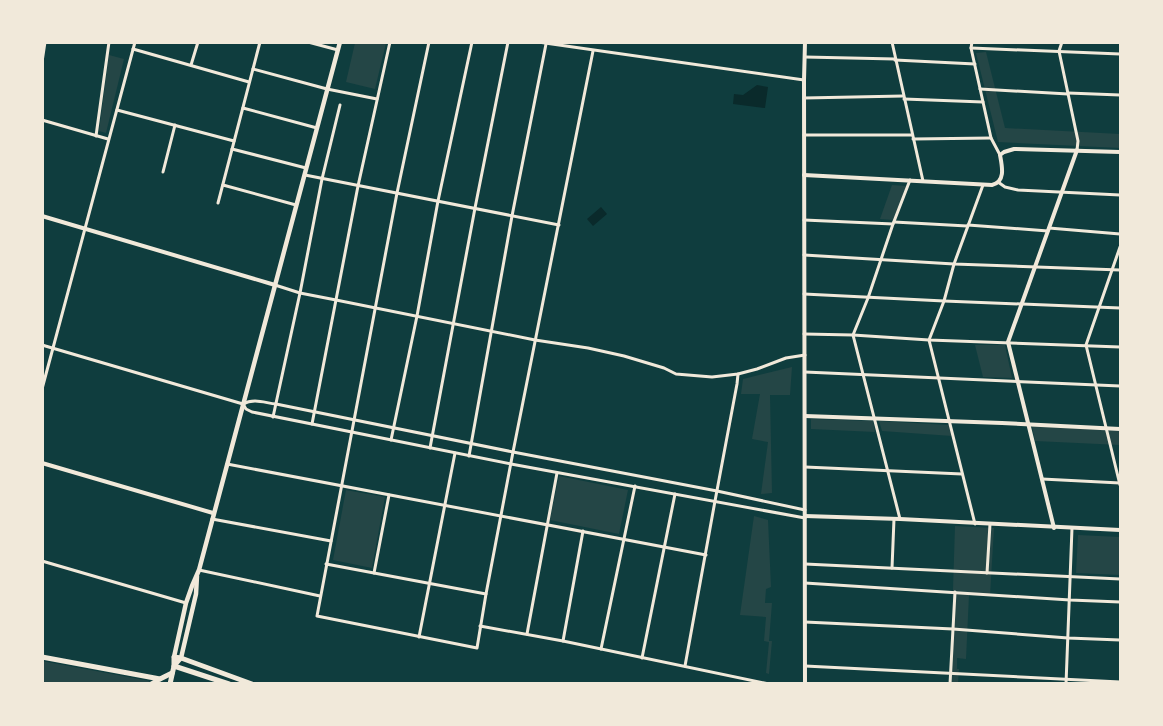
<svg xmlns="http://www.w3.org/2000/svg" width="1163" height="726" font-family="Rubik,sans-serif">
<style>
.green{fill:#244646}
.water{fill:#0a2a2b}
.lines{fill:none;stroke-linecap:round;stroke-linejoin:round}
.minor{stroke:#f1e9da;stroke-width:3}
.tertiary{stroke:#f1e9da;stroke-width:4}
.secondary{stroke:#f1e9da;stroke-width:4.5}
.primary{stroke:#f1e9da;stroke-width:5}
</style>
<rect width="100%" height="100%" fill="#0f3d3e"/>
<g class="green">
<path d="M355 43H386L375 89 346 82Z"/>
<path d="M986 52 1005 128 1120 134V148L998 142 976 53Z"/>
<path d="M109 55 124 59 106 133 99 131Z"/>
<path d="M892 185 906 186 893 220 880 219Z"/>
<path d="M975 345H1005L1012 378 983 377Z"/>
<path d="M792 367 790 395H770L772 493 761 494 768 442 752 439 760 394H741L743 379Z"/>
<path d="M811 419 873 421 875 432 811 429Z"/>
<path d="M879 421 949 425 952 436 882 431Z"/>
<path d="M1032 426 1120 431V445L1035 441Z"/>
<path d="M559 476 628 490 619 534 550 520Z"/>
<path d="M346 490 385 497 372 568 333 560Z"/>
<path d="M754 516 768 520 771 587 766 589 765 603H772L769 641H772L769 674 766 673 769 642 764 641 766 617 740 615Z"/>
<path d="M955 526 994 528 990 596 969 595 966 659 957 658V669H959L958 683 950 684Z"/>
<path d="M1078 535 1120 537V575L1076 573Z"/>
<path d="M42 661 150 681 145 684 43 683Z"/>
</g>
<g class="water">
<path d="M757 85 768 87 765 108 733 104 734 94 743 95Z"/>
<path d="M601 207 607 214 593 226 587 219Z"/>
</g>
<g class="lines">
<g class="minor">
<path d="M308 42 338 50"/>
<path d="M429 42 397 193 317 616 477 648 486 594 513 452 593 51"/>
<path d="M538 42 804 80"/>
<path d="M892 42 923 181"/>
<path d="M972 42 971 48 991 138 1000 155"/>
<path d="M1062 42 1059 51 1078 141 1077 150"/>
<path d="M971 48 1120 54"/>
<path d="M133 49 249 82"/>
<path d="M805 57 895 59"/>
<path d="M895 60 975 64"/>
<path d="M42 62 45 42"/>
<path d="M191 65 198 42"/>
<path d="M253 69 327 89 377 99"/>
<path d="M980 89 1068 94"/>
<path d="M1068 93 1120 95"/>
<path d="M804 98 903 96"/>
<path d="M904 99 983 102"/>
<path d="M243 108 317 128"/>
<path d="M117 110 234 141"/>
<path d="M42 120 108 139"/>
<path d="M804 135H912"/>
<path d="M96 136 109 42"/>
<path d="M913 139 991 138"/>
<path d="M232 149 306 168"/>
<path d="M163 172 175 125"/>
<path d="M305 175 559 225"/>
<path d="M998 182 1005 187 1018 190 1120 195"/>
<path d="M223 185 296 205"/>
<path d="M218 203 260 42"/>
<path d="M804 220 893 224"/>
<path d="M894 222 967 226"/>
<path d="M968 225 1048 231"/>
<path d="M1049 228 1120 234"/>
<path d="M1120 247 1086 345 1120 485"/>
<path d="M804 255 954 264 1120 270"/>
<path d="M275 285 300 293 336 300 535 340 588 348 624 356 664 368 676 374 712 377 738 374 757 369 786 358 805 355"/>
<path d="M804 294 944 301 1120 308"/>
<path d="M804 334 853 335 929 340 1120 347"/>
<path d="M42 345 243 404 246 409 252 412 511 464 805 518"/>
<path d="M805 372 1120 386"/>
<path d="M42 389 135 42"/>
<path d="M243 404C254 398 265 403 276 404L513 452 717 491 805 510"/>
<path d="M273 417 300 293 322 179 340 105"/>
<path d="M312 424 358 186 390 42"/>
<path d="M391 440 417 316 438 201 472 42"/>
<path d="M430 448 475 208 508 42"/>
<path d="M469 456 512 216 546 44"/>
<path d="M227 464 706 555"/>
<path d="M805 467 962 474"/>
<path d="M1042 479 1120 483"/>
<path d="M212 519 331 541"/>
<path d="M900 519 853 335 868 298 893 224 910 180"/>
<path d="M975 524 929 340 944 301 954 264 983 185"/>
<path d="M42 561 186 603"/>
<path d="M326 564 486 594"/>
<path d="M805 564 1120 579"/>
<path d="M892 568 894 519"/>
<path d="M199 570 320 596"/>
<path d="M374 573 389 495"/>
<path d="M987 573 990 524"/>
<path d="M805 583 1070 600 1120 602"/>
<path d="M805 622 953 629 1068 638 1120 640"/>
<path d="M480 626 563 641 769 684"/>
<path d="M527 634 557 473"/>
<path d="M419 637 455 453"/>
<path d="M563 641 583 531"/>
<path d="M601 649 635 486"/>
<path d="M642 658 675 494"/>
<path d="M685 666 715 501 737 384 738 374"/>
<path d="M805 666 1120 682"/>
<path d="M950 684 955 592"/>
<path d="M1066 684 1072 528"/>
</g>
<g class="tertiary">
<path d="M805 42 804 80 805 684"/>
<path d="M804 175 992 185C1006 182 1002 166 1000 155L1004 152 1014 149 1120 152"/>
<path d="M42 216 275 285"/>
<path d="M805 416 1002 423 1120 429"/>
<path d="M42 463 213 513"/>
<path d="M805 516 900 519 1120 530"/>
<path d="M1054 528 1008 342 1077 150"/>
</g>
<g class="secondary">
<path d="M174 657 186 603 192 586 199 570 340 42"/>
<path d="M174 666 181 658 196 594 197 576"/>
<path d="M151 684 160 679"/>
</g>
<g class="primary">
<path d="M42 657 160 679 172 673"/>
<path d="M174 666 229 684"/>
<path d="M170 684 174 666V657L181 658 252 684"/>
</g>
</g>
<rect width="1163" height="726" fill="none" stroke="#f1e9da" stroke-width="88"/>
</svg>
